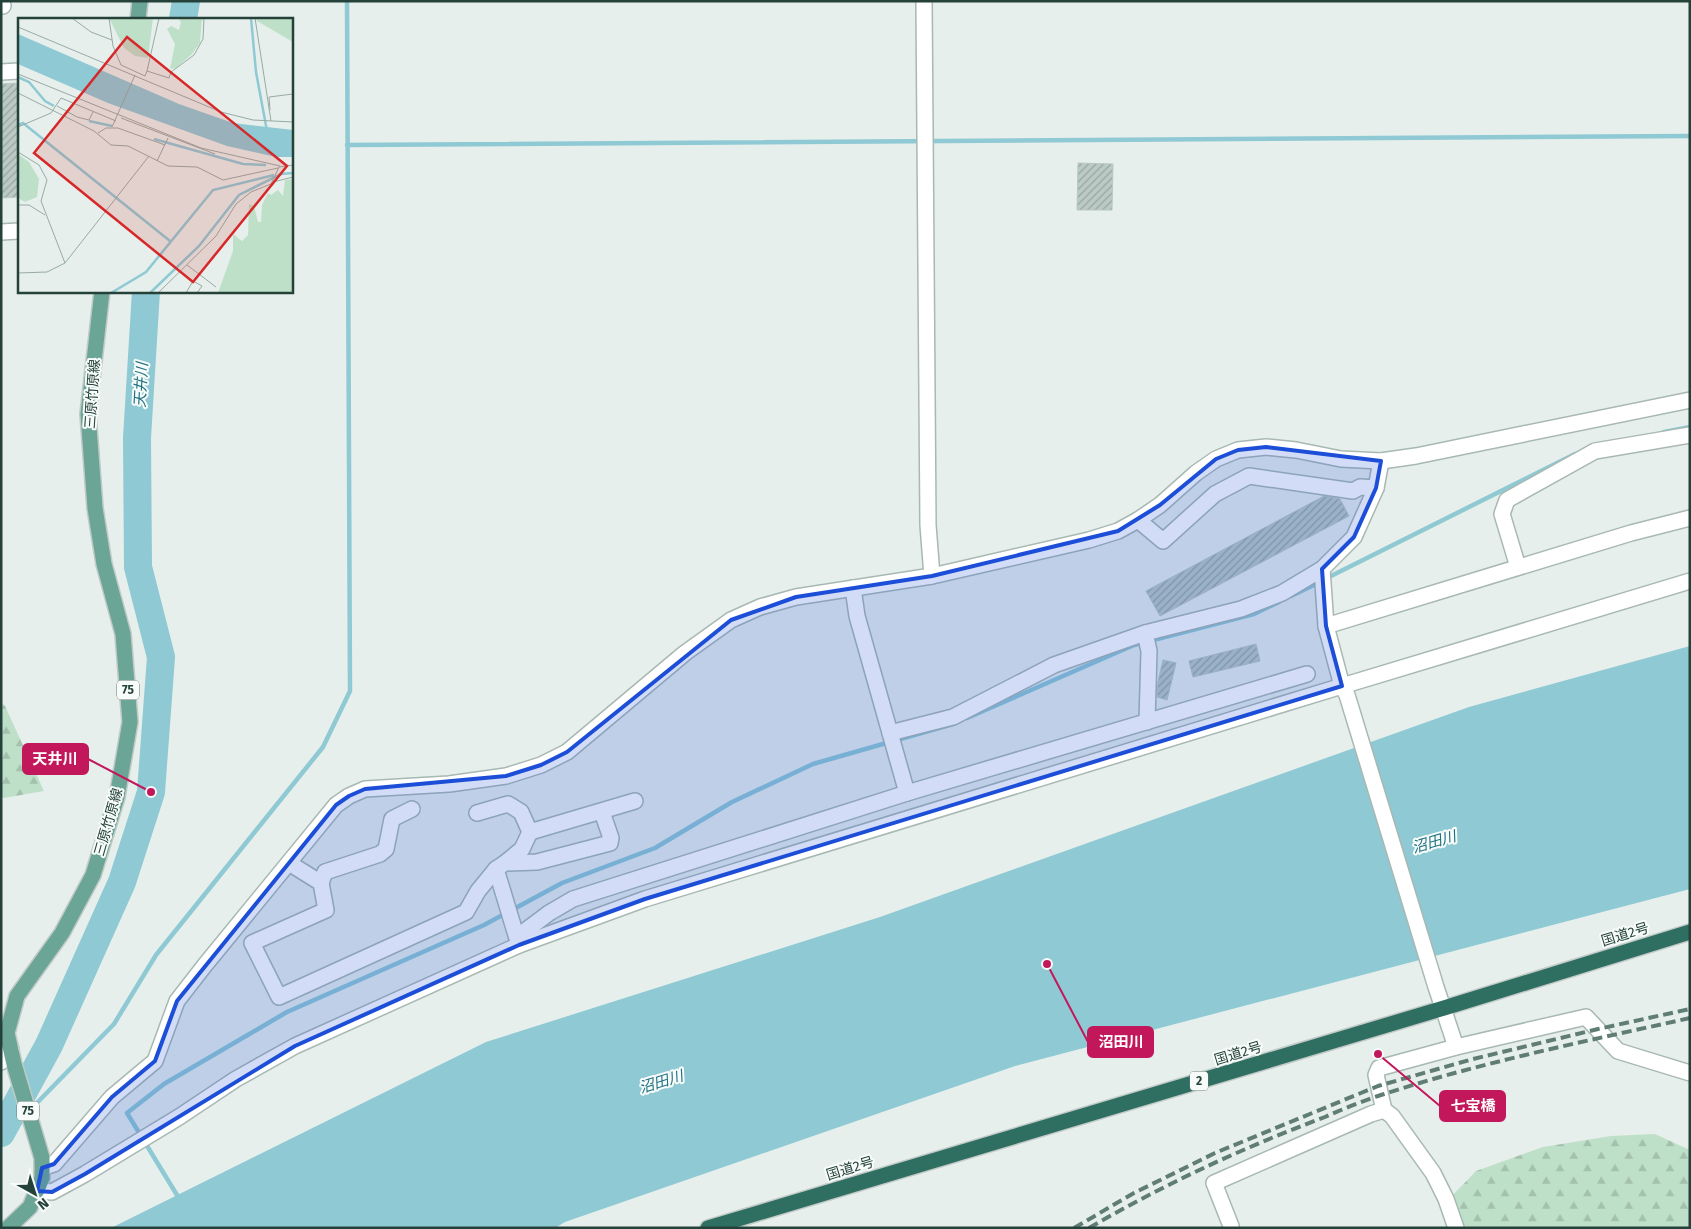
<svg xmlns="http://www.w3.org/2000/svg" width="1691" height="1229" font-family="'Fira Sans','Noto Sans JP',sans-serif">
<style>
.forest{fill:url(#forest-firs)}
.water{fill:#8ec9d4}
.lines{fill:none;stroke-linecap:round;stroke-linejoin:round}
.stream{stroke:#8ec9d4;stroke-width:4.5}
.river{stroke:#8ec9d4;stroke-width:28}
.building{fill:url(#building-hatch);stroke:#b8c9c2}
.minor-casing{stroke:#a8b8b2;stroke-width:18}
.major-casing{stroke:#c2cac8;stroke-width:18}
.highway-casing{stroke:#c2cac8;stroke-width:18}
.minor{stroke:#fff;stroke-width:15}
.major{stroke:#6aa596;stroke-width:15}
.highway{stroke:#2f6f62;stroke-width:15}
.rail{stroke:#5f7d75;stroke-width:4;stroke-dasharray:10 5;stroke-linecap:butt}
.marked{fill:#1d4ed8;fill-opacity:0.2;stroke:#1d4ed8;stroke-width:4;stroke-linejoin:round}
.labels{text-anchor:middle;stroke-width:4;stroke-linejoin:round;paint-order:stroke}
.shield{fill:#f7fbf9;stroke:#637a73;stroke-width:1}
.shield-label{font-size:12px;font-weight:bold;fill:#24423a}
.street-label{font-size:14px;fill:#24423a;stroke:#f7fbf9}
.water-label{font-size:15px;font-style:italic;fill:#1c6f80;stroke:#f7fbf9}
.inset-river{fill:none;stroke:#8ec9d4;stroke-width:2.5}
.inset-road{fill:none;stroke:#98aaa4;stroke-width:1}
.view{fill:#d62828;fill-opacity:0.15;stroke:#d62828;stroke-width:2.5}
.inset-edge{fill:none;stroke:#24423a;stroke-width:2.5}
.leader{fill:none;stroke:#c2185b;stroke-width:2}
.callout-dot{fill:#c2185b;stroke:#f7fbf9;stroke-width:2}
.callout{fill:#c2185b;stroke:#c2185b;stroke-width:2}
.callout-label{font-size:15px;text-anchor:middle;font-weight:bold;fill:#fff}
</style>
<defs>
<pattern id="forest-firs" width="22" height="20" patternUnits="userSpaceOnUse" patternTransform="scale(1.25)"><rect width="22" height="20" fill="#bfe0c8"/><path d="M5 1l3.5 6h-7zM16 11l3.5 6h-7z" fill="#a4c1ad"/></pattern>
<pattern id="building-hatch" width="6" height="6" patternUnits="userSpaceOnUse" patternTransform="scale(1.25)"><rect width="6" height="6" fill="#bbcac4"/><path d="M-1 1l2-2M0 6l6-6M5 7l2-2" fill="none" stroke="#98a6a0"/></pattern>
</defs>
<rect width="100%" height="100%" fill="#e6efeb"/>
<g class="forest">
<path d="M1 702 5 706 44 791 4 798 1 797Z"/>
<path d="M1655 1134 1690 1150V1228H1462L1449 1199 1476 1171 1543 1147 1611 1136Z"/>
</g>
<path class="water" d="M1690 646V889L1015 1066 565 1222 555 1228H111L486 1042 880 917 1469 707Z"/>
<g class="lines">
<g class="stream">
<path d="M347 145 1690 136"/>
<path d="M1664 432 1690 427"/>
<path d="M1327 578 1575 454"/>
<path d="M1291 596 1320 582"/>
<path d="M967 718 1134 645 1254 614 1279 602"/>
<path d="M31 1109 114 1024 156 955 323 747 350 691 347 1"/>
<path d="M1 1140 26 1115"/>
<path d="M180 1200 127 1113 164 1084 287 1012 484 925 562 883 655 848 732 802 813 764 953 724"/>
</g>
<g class="river">
<path d="M183 19 186 1"/>
<path d="M1 1133 49 1045 122 882 151 792 161 657 138 567 137 438 146 291"/>
</g>
</g>
<g class="building">
<path d="M19 83V197L1 198V84Z"/>
<path d="M1078 163 1113 164 1112 210H1077Z"/>
<path d="M1324 496 1340 499 1349 516 1160 616 1146 591Z"/>
<path d="M1256 644 1260 661 1193 677 1189 661Z"/>
<path d="M1163 660 1176 663 1167 700 1157 697 1158 682Z"/>
</g>
<g class="lines">
<g class="minor-casing">
<g id="minor">
<path d="M924 1 928 525 932 576"/>
<path d="M1 6H3L2 1"/>
<path d="M1 72 19 71"/>
<path d="M1 232 19 231"/>
<path d="M1138 520 1163 541 1215 494 1249 476 1353 491 1360 487 1376 488"/>
<path d="M1518 567 1502 514 1507 500 1595 451 1690 435"/>
<path d="M1322 569 1326 626 1342 686 1347 695 1436 987 1456 1047"/>
<path d="M853 588 857 616 907 793"/>
<path d="M1326 626 1631 533 1690 518"/>
<path d="M1145 633 1149 651 1147 722"/>
<path d="M890 733 953 717 1054 665 1145 633 1241 609 1282 593 1322 569 1354 537 1376 488 1381 461"/>
<path d="M477 813 508 804 521 812 530 832 522 849 505 863"/>
<path d="M530 832 635 801"/>
<path d="M289 863 321 883 326 910 252 943 279 997 466 912 478 891 496 869"/>
<path d="M321 883 325 872 380 854 386 849 392 819 412 809"/>
<path d="M517 937 549 913 573 899 907 793 1307 674"/>
<path d="M519 945 496 869 505 863 537 862 610 843 611 838 602 812"/>
<path d="M1 1062 11 1049"/>
<path d="M42 1168 54 1164 112 1097 155 1061 177 1001 205 965 336 805 349 796 365 789 449 784 506 776 541 765 567 752 685 653 731 620 760 607 796 597 932 576 1089 540 1118 531 1138 520 1160 505 1196 473 1216 459 1238 450 1266 447 1296 450 1341 459 1381 461 1416 456 1690 400"/>
<path d="M37 1191 52 1192 85 1174 179 1117 236 1079 295 1046 519 945 645 899 1342 686 1690 581"/>
<path d="M1231 1228V1226L1214 1183 1371 1114 1384 1110"/>
<path d="M1456 1228 1446 1199 1433 1173 1392 1116 1384 1110 1376 1075 1379 1068 1456 1047 1586 1017 1618 1051 1690 1073"/>
</g>
</g>
<g class="major-casing">
<g id="major">
<path d="M138 19 140 1"/>
<path d="M8 1228 30 1207 42 1178V1158L14 1064 7 1033 17 996 62 933 93 875 117 797 130 722 123 634 104 564 95 508 88 414 102 291"/>
</g>
</g>
<g class="highway-casing">
<path id="highway" d="M708 1228 1444 1008 1690 932"/>
</g>
<use href="#minor" class="minor"/>
<use href="#major" class="major"/>
<use href="#highway" class="highway"/>
<g class="rail">
<path d="M1074 1228 1134 1193 1215 1153 1378 1086 1473 1059 1598 1029 1690 1009"/>
<path d="M1089 1228C1165 1184 1242 1148 1325 1117 1343 1109 1362 1101 1381 1095 1482 1062 1587 1041 1690 1018"/>
</g>
</g>
<path class="marked" d="M1266 447 1381 461 1376 488 1354 537 1322 569 1326 626 1342 686 645 899 519 945 295 1046 85 1174 52 1192 37 1191 42 1168 54 1164 112 1097 155 1061 177 1001 336 805 349 796 365 789 506 776 541 765 567 752 731 620 796 597 932 576 1118 531 1160 505 1216 459 1238 450Z"/>
<g class="labels">
<g class="shield">
<rect x="117" y="680.5" width="22" height="19" rx="4"/>
<rect x="1190" y="1071.5" width="18" height="19" rx="4"/>
<rect x="17" y="1101.5" width="22" height="19" rx="4"/>
</g>
<g class="shield-label">
<text x="128" y="694">75</text>
<text x="1199" y="1085">2</text>
<text x="28" y="1115">75</text>
</g>
<g class="street-label">
<text transform="translate(92 394) rotate(-86)" y="5">三原竹原線</text>
<text transform="translate(108 822) rotate(-74)" y="5">三原竹原線</text>
<text transform="translate(1625 934) rotate(-17)" y="5">国道2号</text>
<text transform="translate(1238 1053) rotate(-17)" y="5">国道2号</text>
<text transform="translate(850 1168) rotate(-17)" y="5">国道2号</text>
</g>
<g class="water-label">
<text transform="translate(141 385) rotate(-87)" y="5">天井川</text>
<text transform="translate(1434 842) rotate(-16)" y="5">沼田川</text>
<text transform="translate(661 1082) rotate(-17)" y="5">沼田川</text>
</g>
</g>
<g transform="translate(18 18)">
<rect width="275" height="275" fill="#e6efeb"/>
<path d="M91 0H135L130 40 117 38 106 30ZM160 0H184L182 25 174 36 158 50 152 51 157 26 149 11 153 8 161 12 163 4ZM238 0H275V24L239 3ZM0 136 11 144 21 161 19 179 7 184 0 180ZM275 161V275H200L215 233V216L224 223 230 217 231 186 236 188 240 204H243L244 187 250 175 253 177 260 172 265 178 267 162Z" fill="#bfe0c8"/>
<path d="M0 16 161 86 215 105 275 112V139H258L209 128 90 85 0 46Z" fill="#8ec9d4"/>
<path class="inset-river" d="M233 0 238 54 249 113M0 59 11 64 27 83 36 88M71 103 94 108M0 107 5 105 152 223M136 121 225 146 248 147M93 275 128 254 195 172 256 157M132 275 181 228 221 177 263 156 275 155"/>
<path class="inset-road" d="M54 0 73 14 94 22M91 0 95 28 103 47 127 58 129 53M237 0 253 103M0 9 203 94 235 102 275 104M129 53 151 60 153 54 176 37 185 21 186 0M129 53 141 0M0 56 183 130 262 148M0 75 76 113 93 127 110 128 150 148 179 149 205 162 260 150M39 88 59 99 71 102 75 94M252 92 251 79 275 76M103 100 197 136M0 109 33 95 43 80 98 103M94 109 117 57M80 115 88 110H100L147 127M0 134 21 147 29 162 23 183 47 245M139 143 150 120M255 164 275 159M0 187H11L27 197M169 247 198 269M0 255 29 254 47 245 131 138M140 275 198 218 218 186 233 174 253 166 261 149 275 147M168 275 175 263 184 268 179 275"/>
<path class="view" d="M109 19 269 148 175 264 16 135Z"/>
<rect width="275" height="275" class="inset-edge"/>
</g>
<path class="leader" d="M151 792L88 759M1047 964L1088 1042M1378 1054L1440 1106"/>
<g class="callout-dot">
<circle cx="151" cy="792" r="5"/>
<circle cx="1047" cy="964" r="5"/>
<circle cx="1378" cy="1054" r="5"/>
</g>
<g class="callout">
<rect x="23" y="744" width="65" height="30" rx="5"/>
<rect x="1088" y="1027" width="65" height="30" rx="5"/>
<rect x="1440" y="1091" width="65" height="30" rx="5"/>
</g>
<g class="callout-label">
<text x="55" y="764">天井川</text>
<text x="1121" y="1047">沼田川</text>
<text x="1473" y="1111">七宝橋</text>
</g>
<rect width="1691" height="1229" fill="none" stroke="#24423a" stroke-width="5"/>
<g transform="translate(35 1194) rotate(141)" stroke="#f7fbf9" stroke-width="4" paint-order="stroke">
<path d="M0-4L9 19L0 12L-9 19Z" fill="#24423a"/>
<text y="-8" font-size="14" font-weight="bold" text-anchor="middle" fill="#24423a">N</text>
</g>
</svg>
